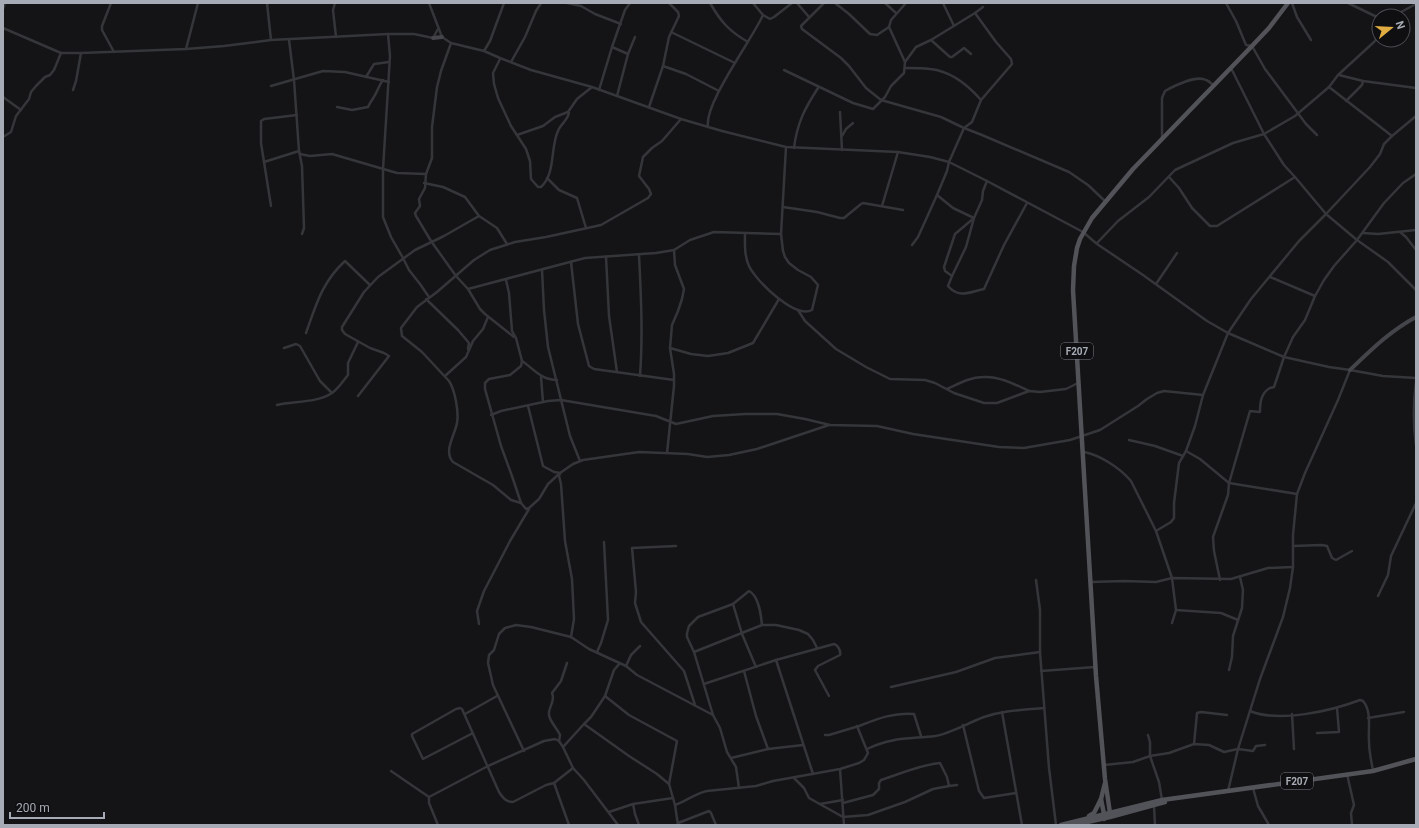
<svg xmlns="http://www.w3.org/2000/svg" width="1419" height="828" font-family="Roboto,sans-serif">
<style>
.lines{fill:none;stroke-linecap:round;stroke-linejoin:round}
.street{stroke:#35363a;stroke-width:2.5}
.secondary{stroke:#44454a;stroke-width:4}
.primary{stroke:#525359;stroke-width:4.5}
.labels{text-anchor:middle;stroke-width:3;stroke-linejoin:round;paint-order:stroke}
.shield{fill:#0f0f11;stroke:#797c84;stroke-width:1}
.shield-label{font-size:10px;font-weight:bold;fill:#a7abb5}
</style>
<rect width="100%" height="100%" fill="#141416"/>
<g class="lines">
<g class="street">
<path d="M111 3 102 26V30L114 52"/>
<path d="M267 3 271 40"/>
<path d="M335 3 333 10 336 37"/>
<path d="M429 3 442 37 451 43 484 51 500 58 531 70 592 87 681 119 722 131 786 147 898 152 930 157 949 162 987 181 1083 232 1097 244 1143 275 1207 321 1228 333 1284 357 1329 367 1350 370"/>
<path d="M567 3 581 6 595 14 621 24"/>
<path d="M710 3C721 22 729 31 748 42"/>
<path d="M753 3 763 15 770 19 774 17 792 3"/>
<path d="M797 3 809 17"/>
<path d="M824 3 801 26 802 29 841 58 849 66 866 88 881 100 941 117 964 128 982 135 1069 172 1088 185 1106 202"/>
<path d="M835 3 849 14 870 34 877 35 889 27"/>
<path d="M885 3 896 13"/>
<path d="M943 3 954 26"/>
<path d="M1226 3 1236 21 1246 45 1252 46 1265 69 1306 124 1317 135"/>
<path d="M1292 3 1297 17 1311 40"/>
<path d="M1348 3 1379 18"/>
<path d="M3 9 5 3"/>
<path d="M1397 16 1401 12 1416 4"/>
<path d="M3 28 61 53H81L186 49 224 46 271 40 388 34H414L433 38 438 29"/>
<path d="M671 32 735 63"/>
<path d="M388 34 390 56 383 169V217L391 237 403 258 409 270 420 284 429 297"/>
<path d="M289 40 294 80 299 151 302 166 304 228 302 234"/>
<path d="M931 40 950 57H952L964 48 971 54"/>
<path d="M451 43 441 71 437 87 432 127V158L426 174 425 188 419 199 420 206 415 213 416 216 431 241 456 276 468 289 480 309 485 314 514 337"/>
<path d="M612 47 628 54"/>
<path d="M186 49 198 3"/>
<path d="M484 51 490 41 504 3"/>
<path d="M500 59 493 73 494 84 498 98 511 126 526 149 530 161 531 179 538 187H541C556 173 550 148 558 131 560 125 567 121 569 113L568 112"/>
<path d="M511 62 525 37 536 11 541 3"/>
<path d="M905 62 916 47 931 40 975 13 983 7"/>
<path d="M663 66 686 74 719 91"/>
<path d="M905 68C913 68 922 68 930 69 950 71 968 85 981 100"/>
<path d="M1231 68 1264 134 1284 165 1295 177 1326 214 1357 240 1388 262 1416 290"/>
<path d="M784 70 853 103 873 109 885 97 891 86 904 73 905 62 889 27 891 20 906 3"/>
<path d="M1339 75 1363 81 1416 88"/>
<path d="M366 77 374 64 389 62"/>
<path d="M271 86 323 71 345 72 389 82"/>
<path d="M1329 87 1392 136"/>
<path d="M73 90 76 81 81 53"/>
<path d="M599 90 612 47 625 10 630 3"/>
<path d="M617 96 628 54 635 37"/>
<path d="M3 97 21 110"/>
<path d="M1346 101 1362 85 1363 81"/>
<path d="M337 107 352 110 368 107C370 102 373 99 375 95 378 90 379 85 383 80"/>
<path d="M649 107 663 66 669 37 679 16 678 12 669 3"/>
<path d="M840 112 842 150"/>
<path d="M708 127C704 103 752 40 763 15"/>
<path d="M517 135 543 126 555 117 568 112 577 99 592 87"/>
<path d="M842 136 846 129 853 123"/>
<path d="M3 137 11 132 16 116 29 99 31 92 36 86 45 77 50 75 54 70 61 53"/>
<path d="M1162 137V98L1165 91C1174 86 1196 75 1206 80 1209 81 1212 84 1214 86"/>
<path d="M794 148C797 123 805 108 818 88"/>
<path d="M264 162 299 151 300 154 310 156 332 154 397 173 426 174"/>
<path d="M1169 177 1179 188 1192 208 1210 226H1217L1295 177"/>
<path d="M547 178 559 190 577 198 586 228"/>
<path d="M987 181 983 191 982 200 974 218 955 234 944 267 945 271 952 276 948 286C959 299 970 292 984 289L1004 245 1027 203"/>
<path d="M424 183 443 187 465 197 479 216"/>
<path d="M937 195 953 208 974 218 966 247 952 276"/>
<path d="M271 206 261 143V121L264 119 297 115"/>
<path d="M882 206 898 152"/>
<path d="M783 207 817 212 840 218H844L861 204 863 203 903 210"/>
<path d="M1400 232 1406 237 1416 250"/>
<path d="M745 233C745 244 744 255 749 266 756 281 795 319 812 310L818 285 811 277 798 270 789 263 785 257 783 251 781 234 786 147"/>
<path d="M1363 233 1378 234 1416 230"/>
<path d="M1097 243 1118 221 1149 197 1175 170 1233 143 1264 134 1295 116 1329 87 1338 75 1374 42 1379 36"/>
<path d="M912 245 918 237 937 195 947 171 949 162 964 128 972 122 981 100 1012 64 1011 59 996 42 975 13"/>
<path d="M639 255C641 295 643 335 640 376"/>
<path d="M606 257 609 316 617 372"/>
<path d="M571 262 578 324 589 366 594 369 674 380"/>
<path d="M542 270 544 310 548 347 570 436 580 461"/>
<path d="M1270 277 1315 296"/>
<path d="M506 280 509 293 512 331 516 338 522 361 521 366 510 375 489 379 485 383V389L501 446 512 476 521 503 526 509 529 508 539 499 548 484 560 473 573 464 583 460 639 452 688 454 707 457 729 455 757 449 829 425"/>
<path d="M1156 284 1177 253"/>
<path d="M468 289 585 258 656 253 674 250 690 240 714 232 781 234"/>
<path d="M426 299 458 330 469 343 468 349"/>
<path d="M798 310 805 321 836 349 866 367 890 379 925 380 935 383 954 393 984 403H997L1029 391 1040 392 1066 389 1078 383"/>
<path d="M306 333C316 305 322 282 345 261L370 285"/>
<path d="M284 348 296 344 300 346 320 381 332 393"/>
<path d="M670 348 691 354 708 356 728 353 753 343 779 299"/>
<path d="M522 361C534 369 541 380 557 380"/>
<path d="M445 376 466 357 473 341 483 329 488 317"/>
<path d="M541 377 543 402"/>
<path d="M1416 382C1413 404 1413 424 1416 445"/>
<path d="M947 389C958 384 970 377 983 377 999 376 1014 384 1029 391"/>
<path d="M358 396 389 356 384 353 370 348 345 334 342 330V327L364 292 378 277 415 250 444 236 479 216 497 228 507 244"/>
<path d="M277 405C294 401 317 403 332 393 338 389 343 381 348 375V363L358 342"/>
<path d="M528 406 543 466 554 472 560 473 559 476 561 484 565 541 572 579 574 619 571 637"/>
<path d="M491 415 501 411 548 401 561 400 656 416 676 424 713 416 745 414H777L805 419 830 425 877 426 913 434 999 447 1024 448 1070 440 1100 430 1138 406 1147 399 1157 393 1164 391 1203 395"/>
<path d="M1129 440 1155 446 1183 456"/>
<path d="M1186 451 1200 459 1229 483 1297 494"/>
<path d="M1084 452C1100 455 1120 468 1131 481L1156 531 1172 578 1176 610 1172 623"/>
<path d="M667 453 674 386V374L670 348 672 325 678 311 682 299 684 289 675 265 674 250"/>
<path d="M521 503 511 500 493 485 453 462C443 451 455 435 457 423 459 412 455 390 449 381L422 352 402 336 401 328 417 307 437 292 474 260 490 250 515 242 546 237 601 225 648 198 651 194 649 189 639 176 643 157 652 148 662 141 681 119"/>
<path d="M1156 531 1171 522 1174 518V503L1179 463 1186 451 1195 426 1203 395 1228 333 1251 299 1299 241 1326 214 1370 167 1380 154 1384 144 1392 136 1416 116"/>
<path d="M676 546 632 548 636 592 635 603 641 622 684 671 695 705"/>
<path d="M1293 546 1322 545 1327 546 1332 558 1336 560 1352 551"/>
<path d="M1036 580 1040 610V652L1049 768 1056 825"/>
<path d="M1220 580 1214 551 1213 537 1228 495 1229 483 1250 411 1260 412C1260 402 1261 393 1270 388L1274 387 1284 357 1293 337 1305 320 1315 296 1324 280 1334 266 1357 240 1384 203 1403 183 1416 174"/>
<path d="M1091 582 1124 581 1156 582 1172 578 1231 579 1268 568 1293 567"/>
<path d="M1378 596 1388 575 1391 556 1416 503"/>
<path d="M733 604 742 634 756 667"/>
<path d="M1176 610 1221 613 1238 620"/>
<path d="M479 624 477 611 484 591 510 541 529 509"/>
<path d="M597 652 601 643 608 620 604 542"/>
<path d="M694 652 762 625H776L799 630 808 634 813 640 817 648"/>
<path d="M776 660 813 774"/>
<path d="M626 666 631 655 640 646"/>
<path d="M1229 670 1232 657 1233 636 1242 608 1243 590 1240 577"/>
<path d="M744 671 756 716 768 749"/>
<path d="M1041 671 1095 667"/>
<path d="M704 684 776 660 834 644C838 645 841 651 840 655L818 666 815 670 829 696"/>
<path d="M891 687 956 672 995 658 1040 652"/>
<path d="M605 696 629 715 677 741 669 784 675 805 678 825"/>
<path d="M1250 711C1279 723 1331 711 1360 700L1363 701C1372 711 1368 729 1369 741 1369 751 1371 761 1373 770"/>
<path d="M1002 712 1022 825"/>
<path d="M465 714 497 696"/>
<path d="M1292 714 1294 749"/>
<path d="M1368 718 1404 712"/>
<path d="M584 724 629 756 657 774 669 784"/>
<path d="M963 725 979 791 984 798 1016 793"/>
<path d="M473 733 423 759 412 736V734L456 709 460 708 462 709 499 792C503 798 506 802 513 802L546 785 554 783 573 768"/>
<path d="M1317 733 1339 732 1337 708"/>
<path d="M825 735H829C839 732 849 729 859 726 877 719 894 712 914 714L921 736"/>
<path d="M1148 735 1150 742V756L1159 782 1162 800"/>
<path d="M559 741 560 735C557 728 550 722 549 715 548 707 556 701 552 693L561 681 567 663"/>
<path d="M1194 744 1197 713 1201 712 1227 715"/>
<path d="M563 747 584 724 591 717 605 696 614 670 620 663"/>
<path d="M867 749C891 737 910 739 935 736 949 734 970 722 984 717 1004 710 1023 710 1044 708"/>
<path d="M524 751 493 685 488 663 489 655 494 650 499 634 505 628 516 625 531 627 571 637 589 649 626 666 637 675 713 715"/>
<path d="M731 758 768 749 803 745"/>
<path d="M1104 765 1133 762 1150 756 1169 753 1194 744 1209 745 1224 752 1238 749 1253 751 1256 746 1265 745"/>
<path d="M840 769 844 825"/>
<path d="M391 771 429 797"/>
<path d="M1347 774 1354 805 1351 813 1352 825"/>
<path d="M794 778 804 788 809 798 843 817 868 815 905 802 933 789 949 786"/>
<path d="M554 783 569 825"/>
<path d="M739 788 736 767 727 752 720 728 713 715 694 652 687 637V633L689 626 698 617 733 604 749 591C759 596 761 615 762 625"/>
<path d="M1253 788 1258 806 1269 825"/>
<path d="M1228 791 1238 749 1260 679 1283 617 1290 588 1293 567V535L1297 494 1305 473 1338 400 1350 370 1383 376 1416 378"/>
<path d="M429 797 488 766 544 741 555 739 559 741 563 747 573 768 584 780 618 825"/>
<path d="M429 797V803L438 825"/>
<path d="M843 803 873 795 879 789V783L881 780C900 774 919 765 940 763L947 777 949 786 957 785"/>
<path d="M633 804 635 814 639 825"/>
<path d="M820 804 843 800"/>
<path d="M675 805C687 801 696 793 707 791L756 786 773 781 840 769 859 763 864 760 868 753 857 726"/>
<path d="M1154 806 1155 825"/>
<path d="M609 812 633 804 673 798"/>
<path d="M678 823 709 811 711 813 716 825"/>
</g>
<g class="secondary">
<path d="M433 38 442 37"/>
<path d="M1350 370C1371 350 1390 331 1416 317"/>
</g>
<g class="primary">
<path d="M1105 783 1101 799 1104 814 1106 816"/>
<path d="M1089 816 1094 813 1101 799"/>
<path d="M1104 819 1110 813 1105 779 1096 676 1073 290 1074 266 1077 248 1080 239 1092 218 1133 169 1252 46 1269 28 1288 3"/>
<path d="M1061 825 1162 800 1373 771 1416 759"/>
<path d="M1074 825 1110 817 1165 802"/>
</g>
</g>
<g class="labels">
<g class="shield">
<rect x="1061" y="343" width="32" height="16" rx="3"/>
<rect x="1281" y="773" width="32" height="16" rx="3"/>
</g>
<g class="shield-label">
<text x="1077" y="355">F207</text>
<text x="1297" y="785">F207</text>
</g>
</g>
<rect width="1419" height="828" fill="none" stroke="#a7abb5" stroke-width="8"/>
<g transform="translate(1391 28) rotate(72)"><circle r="19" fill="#0f0f11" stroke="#4c4d53"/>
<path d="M0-3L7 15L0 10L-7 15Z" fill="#e1ac41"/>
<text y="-6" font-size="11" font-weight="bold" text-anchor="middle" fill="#a7abb5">N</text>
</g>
<path d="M10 812v6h94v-6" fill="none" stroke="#a7abb5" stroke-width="2"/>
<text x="16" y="812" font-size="12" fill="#a7abb5" stroke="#0f0f11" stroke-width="3" paint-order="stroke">200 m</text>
</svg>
